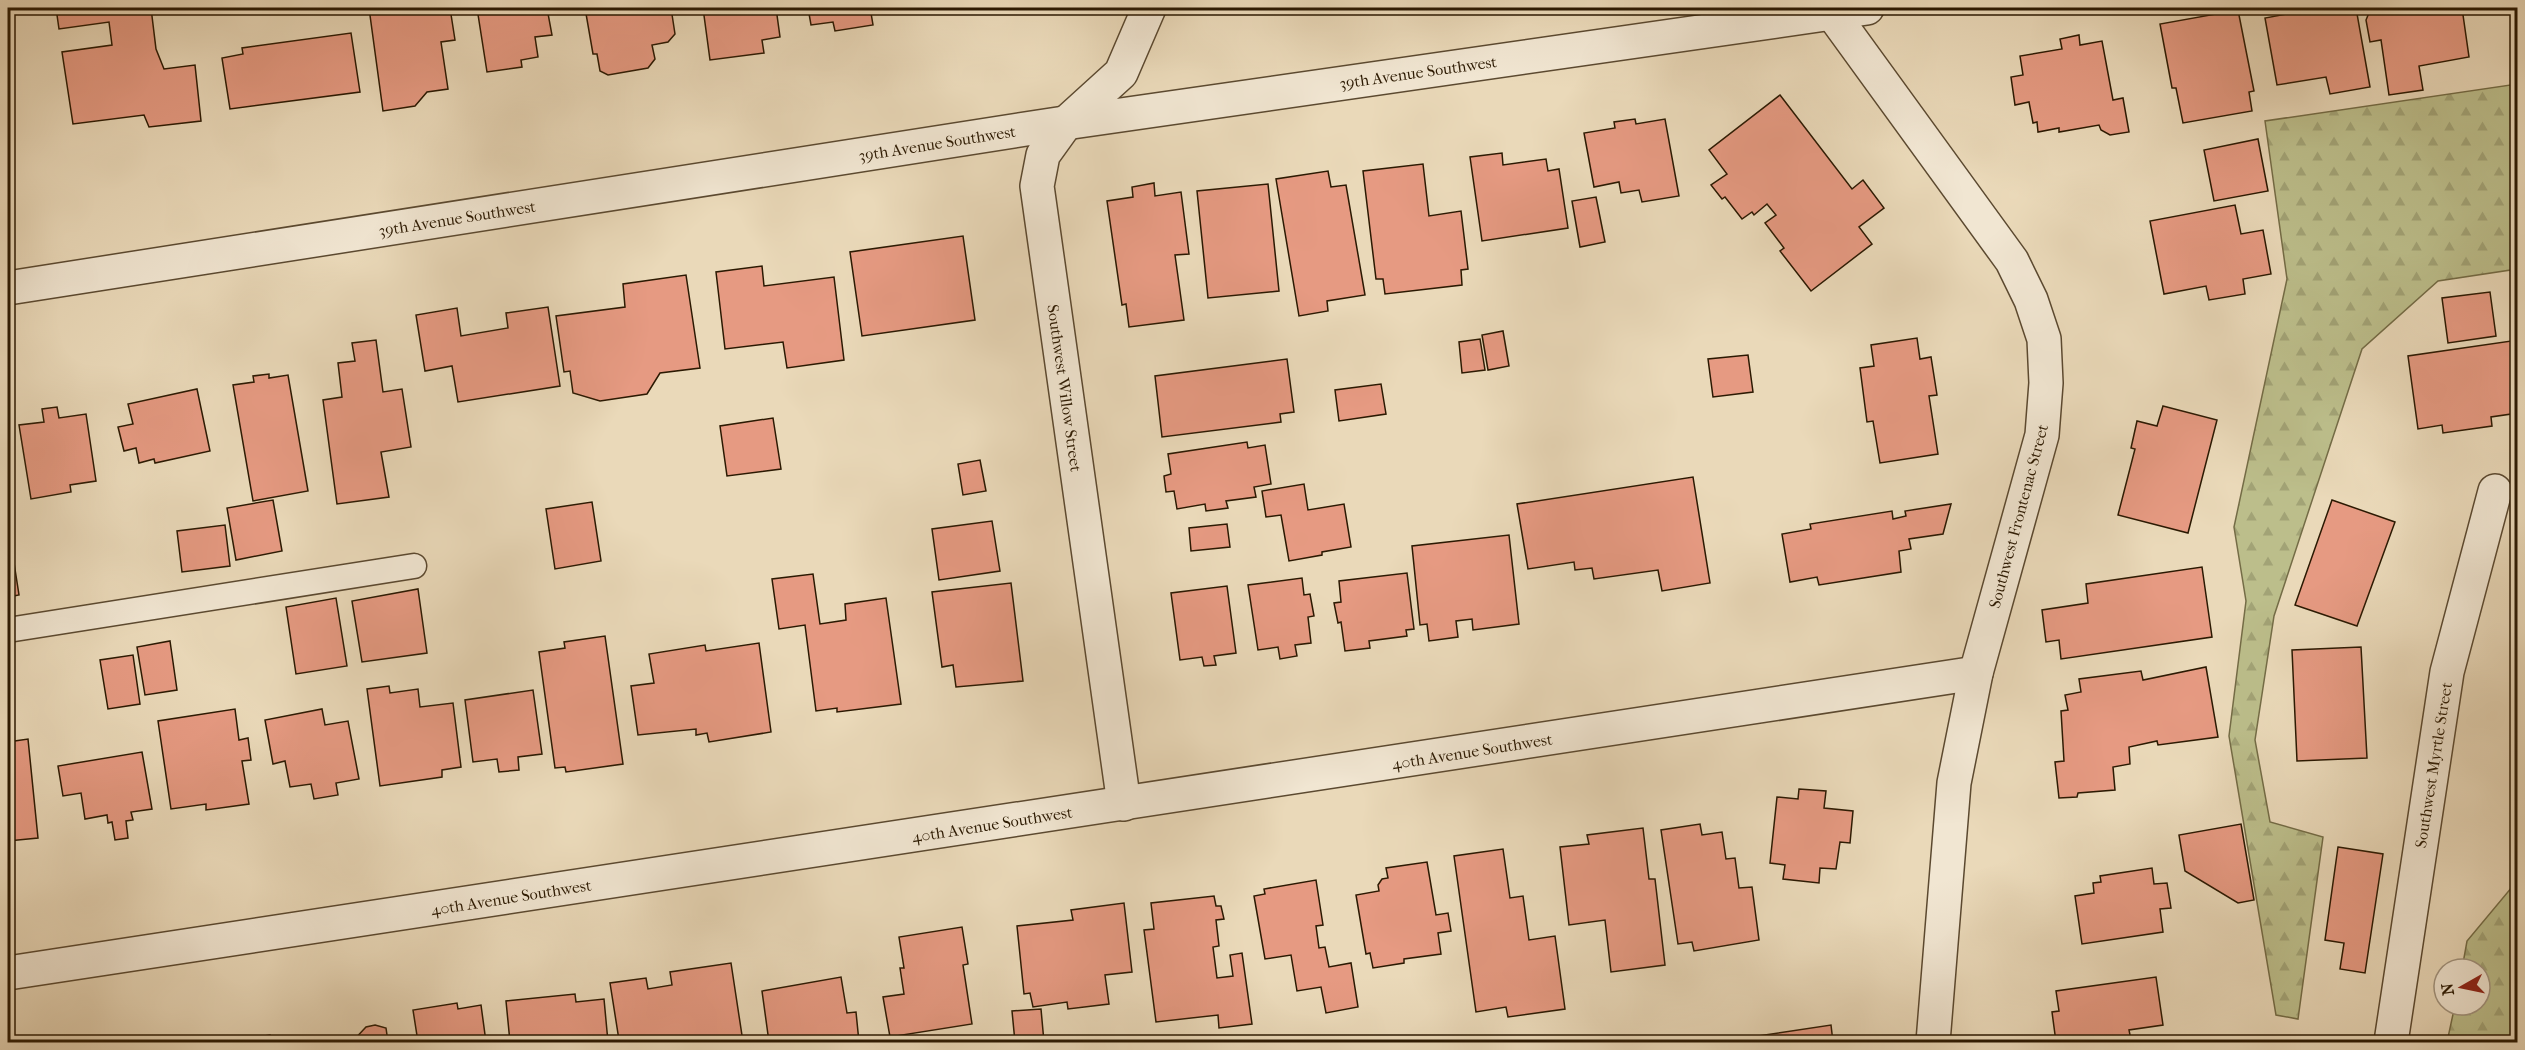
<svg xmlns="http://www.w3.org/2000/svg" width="2525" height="1050" font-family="'IM FELL French Canon',serif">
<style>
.forest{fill:url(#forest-firs);stroke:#746c46;stroke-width:1.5}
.building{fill:#e69a82;stroke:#2b1902;stroke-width:1.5}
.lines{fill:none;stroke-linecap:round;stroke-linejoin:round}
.service-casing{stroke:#5b4930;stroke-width:27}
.minor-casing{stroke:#5b4930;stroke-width:36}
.service{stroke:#f1e6d2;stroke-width:24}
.minor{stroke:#f1e6d2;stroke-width:33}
.labels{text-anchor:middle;stroke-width:5;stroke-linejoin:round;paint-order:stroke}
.street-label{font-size:16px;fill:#2b1902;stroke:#f1e6d2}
</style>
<defs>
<pattern id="forest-firs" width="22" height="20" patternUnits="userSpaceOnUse" patternTransform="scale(1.5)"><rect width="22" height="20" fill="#bcbe8b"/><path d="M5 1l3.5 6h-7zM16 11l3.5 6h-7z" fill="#a2a376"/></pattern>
</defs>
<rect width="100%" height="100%" fill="#ead9b9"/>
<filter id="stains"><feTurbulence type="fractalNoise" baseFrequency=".00333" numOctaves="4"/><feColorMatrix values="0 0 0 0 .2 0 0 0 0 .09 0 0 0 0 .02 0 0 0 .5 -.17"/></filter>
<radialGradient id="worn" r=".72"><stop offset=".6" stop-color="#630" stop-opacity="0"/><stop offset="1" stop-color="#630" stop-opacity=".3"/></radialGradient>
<g class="forest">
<path d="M2517 84V269L2438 281 2362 349 2274 616 2255 740 2270 822 2323 837 2298 1019 2276 1015 2229 736 2246 601 2234 527 2287 279 2265 121Z"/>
<path d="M2517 881V1042H2447L2455 1005H2480V969H2462L2467 941Z"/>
</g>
<g class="building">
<path d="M56 8H151L156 49 164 69 195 65 201 121 149 127 144 115 73 124 62 52 112 45 109 22 59 29Z"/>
<path d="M369 8H450L455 40 441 42 448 89 427 92 415 106 383 111Z"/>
<path d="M477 8H547L552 35 535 37 538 57 521 60 522 67 487 72Z"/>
<path d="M585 8H671L675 34 668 42 652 45 655 59 648 68 608 75 600 71 597 54H593Z"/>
<path d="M703 8H776L780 37 762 40 764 53 710 60Z"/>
<path d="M808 8H888V11L871 13 873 25 835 31 833 22 811 25Z"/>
<path d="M905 8H932L905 12Z"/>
<path d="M2286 8H2307L2308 14 2356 8 2370 87 2330 94 2326 77 2277 85 2265 18 2287 14Z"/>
<path d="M2371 8H2392L2394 12 2402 11 2401 8H2462L2469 57 2419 66 2423 90 2389 95 2381 40 2370 42 2366 20Z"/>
<path d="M2238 10 2254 91 2249 92 2252 111 2183 123 2176 88H2172L2160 24Z"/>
<path d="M351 33 360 92 230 109 222 58 243 54 242 48Z"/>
<path d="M2079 35 2080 45 2102 41 2113 100 2123 98 2129 132 2110 135 2101 130 2099 125 2059 132V128L2038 132 2037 122 2033 123 2029 102 2015 105 2011 77 2023 75 2020 56 2062 49 2060 39Z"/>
<path d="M1780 95 1852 189 1863 180 1884 208 1859 227 1872 244 1811 291 1780 251 1784 248 1765 223 1776 215 1767 204 1754 215 1752 212 1742 219 1725 197 1722 199 1711 185 1727 174 1709 150Z"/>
<path d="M1635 119 1636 124 1665 119 1679 196 1642 202 1639 190 1621 193 1619 182 1594 187 1584 133 1615 128 1614 122Z"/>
<path d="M2258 139 2268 191 2214 201 2204 150Z"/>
<path d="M1502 153 1503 165 1546 159 1548 171 1559 169 1568 228 1482 241 1470 157Z"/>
<path d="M1423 164 1429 216 1461 211 1468 269 1461 270 1462 285 1385 294 1383 279H1376L1363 171Z"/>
<path d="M1328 171 1331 187 1346 185 1365 295 1327 301 1328 311 1299 316 1276 179Z"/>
<path d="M1154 183 1155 196 1181 192 1189 254 1175 255 1184 320 1129 327 1126 304 1122 305 1107 201 1133 197 1132 187Z"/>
<path d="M1268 184 1279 291 1208 298 1197 191Z"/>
<path d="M1596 197 1605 242 1580 247 1572 201Z"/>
<path d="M2235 205 2241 234 2263 230 2271 274 2243 279 2245 294 2209 300 2206 286 2164 294 2150 221Z"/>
<path d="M963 236 975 320 862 336 850 252Z"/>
<path d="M762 266 764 286 834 277 844 360 787 368 783 342 725 349 716 272Z"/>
<path d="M686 275 700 368 660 373 647 394 600 401 573 393 570 371 564 372 556 316 625 307 623 284Z"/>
<path d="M2490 292 2496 336 2448 343 2442 298Z"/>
<path d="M548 307 560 386 458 402 452 366 425 371 416 315 457 308 461 336 508 328 506 313Z"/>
<path d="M1503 331 1509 366 1488 370 1482 335Z"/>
<path d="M1917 338 1920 359 1931 357 1937 395 1929 396 1938 454 1880 463 1873 421 1867 422 1860 368 1874 366 1871 345Z"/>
<path d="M1480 339 1485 370 1462 373 1459 342Z"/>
<path d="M376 340 383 392 402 389 411 447 381 452 389 497 337 504 323 400 342 397 338 363 355 361 352 343Z"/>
<path d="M2518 340V413L2491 417 2492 426 2443 433 2442 425 2418 429 2408 356Z"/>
<path d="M1748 355 1753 392 1713 397 1708 359Z"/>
<path d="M1287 359 1294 412 1280 414 1281 422 1162 437 1155 376Z"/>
<path d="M269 374V378L288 375 308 491 253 501 233 385 254 382 253 376Z"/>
<path d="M1381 384 1386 414 1339 421 1335 390Z"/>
<path d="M197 389 210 451 155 463 154 459 139 463 136 448 124 451 118 427 133 424 128 404Z"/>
<path d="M2163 406 2217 420 2188 533 2118 515 2135 449 2131 448 2137 421 2157 426Z"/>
<path d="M57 407 59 418 86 414 96 481 70 485 71 492 31 499 19 425 44 422 42 409Z"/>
<path d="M773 418 781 469 727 476 720 426Z"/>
<path d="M1247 442 1248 448 1265 445 1271 484 1254 487 1256 497 1226 501 1228 508 1206 511 1205 504 1177 509 1174 491 1166 492 1164 476 1171 474 1168 454Z"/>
<path d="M980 460 986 491 963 495 958 464Z"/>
<path d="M1693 477 1710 583 1662 591 1658 570 1594 579 1592 568 1575 570 1574 562 1528 569 1517 504Z"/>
<path d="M1304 484 1308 510 1344 504 1351 547 1322 552V555L1289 561 1281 515 1266 517 1262 491Z"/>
<path d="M273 500 282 551 236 560 227 508Z"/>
<path d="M2332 500 2395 522 2357 626 2295 605Z"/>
<path d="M592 502 601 561 555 569 546 509Z"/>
<path d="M1951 504 1943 534 1909 539 1911 549 1899 551 1901 572 1819 585 1817 577 1790 582 1782 534 1811 529 1810 524 1892 511 1893 519 1906 516 1905 511Z"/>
<path d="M992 521 1000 571 939 580 932 529Z"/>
<path d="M1227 524 1230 547 1191 551 1189 528Z"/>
<path d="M225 525 230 566 182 572 177 531Z"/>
<path d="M1509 535 1519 624 1473 630 1472 619 1456 621 1458 637 1429 641 1427 624 1420 625 1412 546Z"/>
<path d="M12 550 19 595 8 597V551Z"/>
<path d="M2202 567 2212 637 2061 659 2059 640 2046 642 2042 610 2088 603 2086 584Z"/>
<path d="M1407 573 1414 629 1406 630 1407 636 1369 641 1370 648 1345 651 1341 622 1338 623 1334 603 1341 602 1339 581Z"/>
<path d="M813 574 820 624 846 620 845 604 886 598 901 704 837 712V708L816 711 805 625 779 629 772 579Z"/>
<path d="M1302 578 1304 595 1310 594 1314 616 1308 617 1311 643 1295 645 1297 656 1280 659 1278 647 1258 650 1248 585Z"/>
<path d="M1011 583 1023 681 956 687 953 665 942 667 932 592Z"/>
<path d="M1227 586 1236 653 1214 656 1216 665 1204 666 1202 657 1180 660 1171 593Z"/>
<path d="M418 589 427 653 362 662 352 601Z"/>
<path d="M336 598 347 666 296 674 286 607Z"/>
<path d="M605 636 623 764 566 772 565 767 555 768 539 652 565 648 564 642Z"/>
<path d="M170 641 177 690 145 695 137 647Z"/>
<path d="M759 643 771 732 709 742 707 733 696 735V729L638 735 631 686 654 683 649 654 705 645 706 651Z"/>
<path d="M2361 647 2367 758 2297 761 2292 650Z"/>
<path d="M133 655 140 704 108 709 100 660Z"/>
<path d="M2206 667 2218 737 2158 745 2157 741 2129 747 2130 764 2113 767 2115 790 2078 793 2077 797 2059 798 2055 762 2064 761 2061 711 2068 710 2065 695 2081 692 2079 679 2141 671 2143 680Z"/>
<path d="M389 686 390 693 418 689 420 707 453 703 461 767 442 770V777L380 786 367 689Z"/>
<path d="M533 690 542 754 518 757 519 770 499 772 497 759 473 762 465 700Z"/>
<path d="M235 709 239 740 248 738 251 760 242 761 249 804 206 810V804L171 809 158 721Z"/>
<path d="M322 709 325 725 348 721 359 779 336 783 338 795 314 799 311 784 290 787 285 761 273 764 265 720Z"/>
<path d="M28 739 38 838 8 841V742Z"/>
<path d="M142 752 152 809 131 812 133 820 126 821 128 838 115 840 112 822 108 823 107 815 85 819 81 793 63 796 58 766Z"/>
<path d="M1799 789 1826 791 1824 808 1853 811 1850 843 1840 842 1836 869 1820 868 1819 883 1783 879 1785 865 1770 863 1777 797 1798 799Z"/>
<path d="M1700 824 1702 835 1722 832 1726 859 1735 858 1739 888 1752 887 1759 940 1694 951 1692 942 1678 944 1661 830Z"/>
<path d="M2241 824 2254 900 2238 903 2185 871 2179 835Z"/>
<path d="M1643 828 1649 879H1655L1665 965 1611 972 1605 920 1569 925 1560 847 1589 844 1587 835Z"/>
<path d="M2338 847 2383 854 2365 973 2340 969 2344 943 2325 940Z"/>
<path d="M1503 849 1510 898 1523 896 1529 940 1555 936 1565 1009 1508 1017 1506 1007 1476 1012 1454 856Z"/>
<path d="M1427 862 1436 915 1448 913 1451 931 1438 933 1441 954 1404 959V963L1373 968 1370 953 1366 954 1356 895 1379 891 1378 885 1382 879 1388 878 1386 868Z"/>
<path d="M2152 868 2154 884 2167 883 2171 908 2160 909 2163 932 2082 944 2075 896 2094 893 2093 883 2101 882 2100 876Z"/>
<path d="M1316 880 1323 925 1316 926 1319 948 1325 947 1329 967 1351 963 1358 1007 1326 1013 1321 987 1297 991 1291 955 1265 959 1254 896 1265 894 1264 889Z"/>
<path d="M1214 896 1216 906H1221L1224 919 1216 920 1219 946 1213 947 1217 978 1233 976 1230 955 1242 953 1252 1024 1219 1028 1218 1015 1156 1022 1144 930 1154 929 1151 903Z"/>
<path d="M1124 903 1132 972 1105 975 1109 1004 1068 1009 1067 1002 1033 1007 1030 993 1024 994 1017 926 1073 920 1071 910Z"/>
<path d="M962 927 968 964 963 965 972 1024 890 1037 883 997 904 994 900 968H904L899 937Z"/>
<path d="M731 963 743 1042H629L628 1039 619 1040 610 983 646 978 648 989 672 985 670 972Z"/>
<path d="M841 977 847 1013 856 1012 859 1042H769L762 991Z"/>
<path d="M2156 977 2163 1025 2129 1030 2131 1040 2056 1042 2052 1012 2059 1011 2056 991Z"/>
<path d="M575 994 576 1002 604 999 608 1042H510L506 1001Z"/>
<path d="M457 1003 458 1009 481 1005 486 1042H418L413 1010Z"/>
<path d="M1041 1009 1044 1042H1015L1012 1011Z"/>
<path d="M375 1025 386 1028 388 1042H352L366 1027Z"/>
<path d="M1831 1025 1833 1042H1725V1041Z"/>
<path d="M270 1035 272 1042H225Z"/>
</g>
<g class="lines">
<g class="service-casing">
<path id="service" d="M8 630 414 566"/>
</g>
<g class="minor-casing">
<g id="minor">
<path d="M1832 13 2012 261 2031 300 2044 339 2046 383 2042 435 1976 673 1954 783 1933 1042"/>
<path d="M8 288 1058 124 1867 8"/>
<path d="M1124 804 1037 186 1043 155 1066 123 1121 73 1149 8"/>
<path d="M8 973 1976 673"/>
<path d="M2391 1042 2447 672 2495 491"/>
</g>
</g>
<use href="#service" class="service"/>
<use href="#minor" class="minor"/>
</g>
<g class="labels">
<g class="street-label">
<text transform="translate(1418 72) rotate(-8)" y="6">39th Avenue Southwest</text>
<text transform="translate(937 143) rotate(-9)" y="6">39th Avenue Southwest</text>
<text transform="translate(457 218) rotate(-9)" y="6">39th Avenue Southwest</text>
<text transform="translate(1065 388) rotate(82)" y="6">Southwest Willow Street</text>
<text transform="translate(2018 516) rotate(-75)" y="6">Southwest Frontenac Street</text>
<text transform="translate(1472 751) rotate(-9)" y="6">40th Avenue Southwest</text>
<text transform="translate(2433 765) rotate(-81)" y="6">Southwest Myrtle Street</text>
<text transform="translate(992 824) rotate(-9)" y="6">40th Avenue Southwest</text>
<text transform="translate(511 897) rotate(-9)" y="6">40th Avenue Southwest</text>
</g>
</g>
<rect width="2525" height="1050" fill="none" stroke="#ead9b9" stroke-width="30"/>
<rect x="9" y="9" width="2507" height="1032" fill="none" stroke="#2b1902" stroke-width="3"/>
<rect x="15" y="15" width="2495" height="1020" fill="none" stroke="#2b1902" stroke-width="1.5"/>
<g transform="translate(2462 987) rotate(261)"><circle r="28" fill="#f1e6d2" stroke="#a2947f" stroke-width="1.5"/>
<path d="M0-4.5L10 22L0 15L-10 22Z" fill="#8f2418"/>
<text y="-9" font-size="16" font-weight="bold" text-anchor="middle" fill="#2b1902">N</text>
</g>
<rect width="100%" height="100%" filter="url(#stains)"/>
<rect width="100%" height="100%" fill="url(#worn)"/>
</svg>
